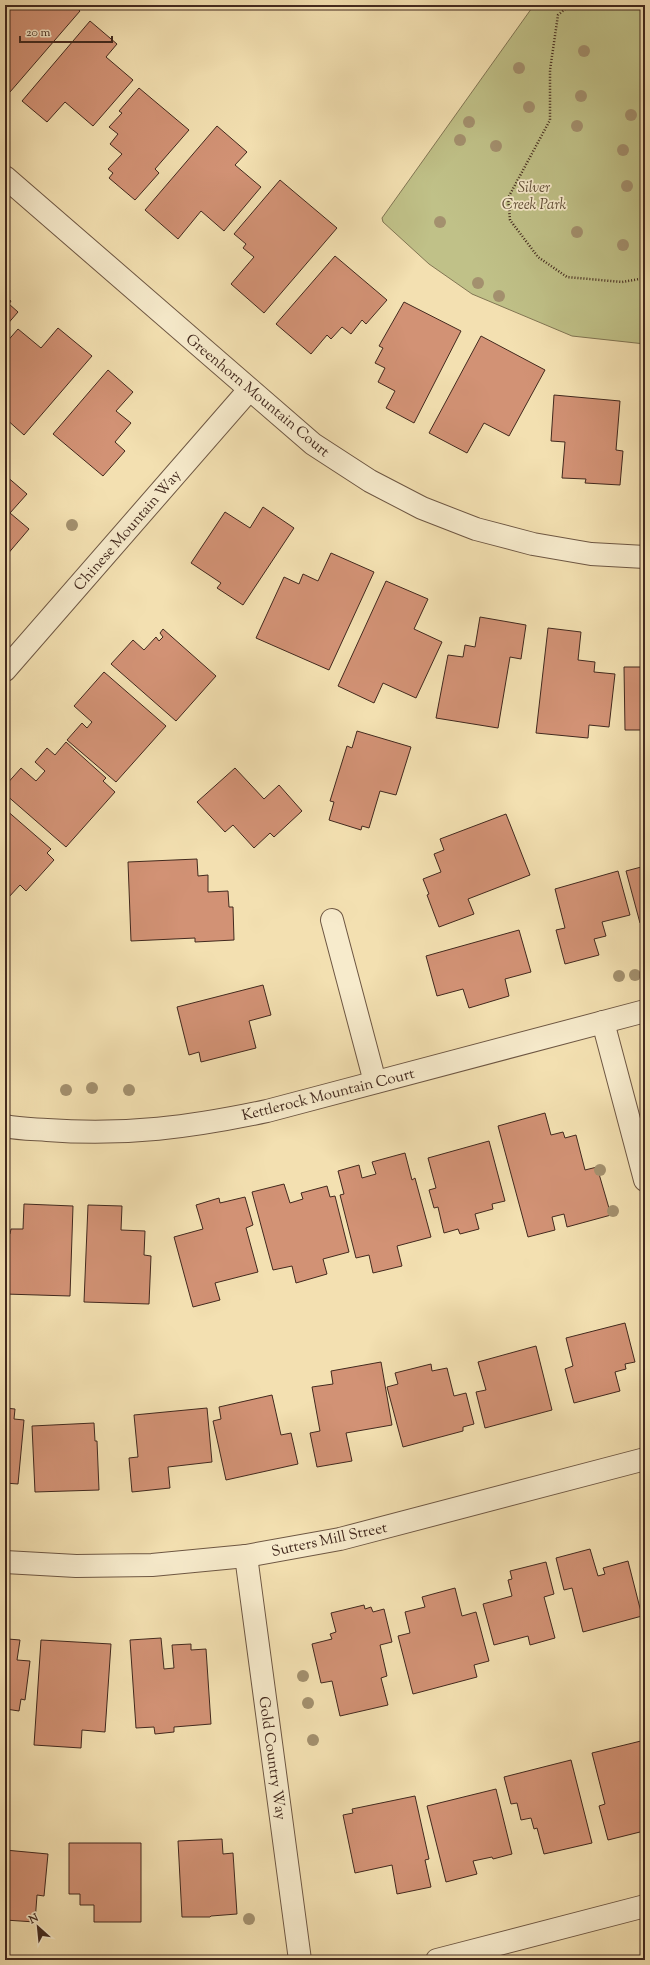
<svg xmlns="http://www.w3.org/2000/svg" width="650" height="1965" font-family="'Sorts Mill Goudy',serif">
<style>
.green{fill:#c0c188;stroke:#817553}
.building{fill:#d29275;stroke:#42291e}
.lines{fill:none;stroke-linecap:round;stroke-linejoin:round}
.minor-casing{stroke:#6e5743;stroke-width:24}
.path{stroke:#42291e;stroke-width:2.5;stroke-dasharray:1 2;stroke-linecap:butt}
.minor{stroke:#f7ebcc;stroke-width:22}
.tree{fill:#a3906e}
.labels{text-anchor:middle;stroke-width:3.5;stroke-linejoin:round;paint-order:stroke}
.park-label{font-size:15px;font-style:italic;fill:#624f38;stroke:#f7ebcc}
.street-label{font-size:15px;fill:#42291e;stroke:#f7ebcc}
</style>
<rect width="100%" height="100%" fill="#f3e0b1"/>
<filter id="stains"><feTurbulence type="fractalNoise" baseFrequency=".005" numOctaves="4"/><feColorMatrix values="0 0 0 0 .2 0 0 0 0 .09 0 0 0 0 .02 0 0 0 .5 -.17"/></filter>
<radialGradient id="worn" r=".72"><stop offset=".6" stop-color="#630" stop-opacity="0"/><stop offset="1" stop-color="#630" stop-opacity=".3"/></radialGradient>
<path class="green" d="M534 5H645V344L572 336 472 294 429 264 383 222 382 218Z"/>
<g class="building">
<path d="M5 5H73L80 11 10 92 5 87Z"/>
<path d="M90 21 117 44 106 57 133 80 93 126 65 102 47 122 22 101Z"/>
<path d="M139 88 189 130 155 169 159 173 135 200 109 178 113 173 108 169 122 154 110 144 118 134 109 127 122 113 119 111Z"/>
<path d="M217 126 247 152 235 165 261 187 224 231 201 211 178 239 145 210Z"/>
<path d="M280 180 337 228 264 313 231 284 254 257 243 248 246 244 234 234Z"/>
<path d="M335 256 387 300 366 324 362 320 351 334 342 327 331 339 327 335 311 354 276 324Z"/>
<path d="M5 296 11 301 9 304 18 312 5 327Z"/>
<path d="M404 302 461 331 414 423 386 408 395 391 378 382 385 368 375 363 383 348 379 346Z"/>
<path d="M58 328 92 356 24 435 5 418V396L7 394 5 392V344L18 329 41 348Z"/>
<path d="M481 336 545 370 509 436 484 423 467 453 429 433Z"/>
<path d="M108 370 133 392 116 411 131 423 115 442 125 451 103 476 53 434Z"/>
<path d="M554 395 620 401 616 450 623 451 620 485 585 483 586 479 562 478 565 442 551 441Z"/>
<path d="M5 475 27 494 10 513 29 529 6 556Z"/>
<path d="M263 507 294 528 243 605 217 588 221 583 191 563 225 512 250 528Z"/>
<path d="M331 553 374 572 329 670 256 638 284 577 299 584 303 574 318 581Z"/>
<path d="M386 581 428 599 414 629 442 642 416 698 383 683 374 703 338 686Z"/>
<path d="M480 617 526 625 521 659 510 657 498 728 436 718 448 655 463 657 465 645 475 647Z"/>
<path d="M548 628 581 632 578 660 595 662 594 672 615 674 609 727 589 725 588 738 536 733Z"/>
<path d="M163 629 216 676 176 721 111 664 133 640 144 650 156 637 159 641 163 637 160 633Z"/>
<path d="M624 667H645V730H625Z"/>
<path d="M104 672 166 726 116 782 67 740 82 723 87 728 92 722 74 706Z"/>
<path d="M357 731 411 747 396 795 380 791 369 828 362 826 361 830 329 820 334 802 330 801 347 746 352 748Z"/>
<path d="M66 742 106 778 103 781 115 792 66 847 5 794V786L21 768 36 781 45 771 35 762 47 748 55 755Z"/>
<path d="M235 768 264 799 279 785 302 811 274 837 270 833 254 848 233 825 225 832 197 802Z"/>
<path d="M5 809 51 849 47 853 54 860 26 891 20 885 8 898 5 896Z"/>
<path d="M506 814 530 875 468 899 474 914 439 927 427 895 429 894 423 879 441 872 434 854 444 850 440 839Z"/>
<path d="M197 859 198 876 208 875V892L228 891 229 907H233L234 940 195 942V938L131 941 128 862Z"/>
<path d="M645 866V922L640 923 626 871Z"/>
<path d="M618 871 630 915 602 922 606 936 594 939 599 955 565 964 556 930 565 928 555 889Z"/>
<path d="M519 930 531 972 505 979 509 996 469 1008 463 989 437 996 426 956Z"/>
<path d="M263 985 271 1015 249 1021 256 1048 201 1062 199 1052 189 1055 177 1007Z"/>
<path d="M545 1113 551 1135 563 1132 565 1138 576 1135 585 1170 597 1167 611 1215 567 1227 564 1214 552 1217 555 1230 528 1237 498 1126Z"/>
<path d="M489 1141 505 1201 492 1204 493 1209 475 1214 479 1229 460 1234 458 1229 444 1233 438 1207 434 1208 429 1190 436 1188 428 1158Z"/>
<path d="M405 1153 412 1180 415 1178 431 1237 397 1246 402 1266 373 1273 369 1255 356 1258 340 1195 344 1194 338 1171 359 1165 362 1178 376 1174 372 1162Z"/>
<path d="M284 1184 290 1203 303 1199 301 1193 327 1186 330 1197 335 1196 349 1252 323 1259 327 1274 296 1283 292 1266 273 1270 252 1192Z"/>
<path d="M245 1197 253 1225 246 1228 258 1272 215 1283 220 1300 193 1307 174 1237 203 1229 196 1205 219 1198 220 1203Z"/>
<path d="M24 1204 73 1206 70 1296 5 1294V1233L10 1234 11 1229H23Z"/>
<path d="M88 1205 122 1206 121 1230 145 1231 144 1255 151 1256 149 1304 84 1302Z"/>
<path d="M625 1323 635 1362 625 1364 626 1369 615 1372 620 1391 574 1403 565 1369 573 1366 566 1338Z"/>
<path d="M536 1346 552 1410 485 1428 476 1392 486 1390 478 1362Z"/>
<path d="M381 1362 392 1425 346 1433 352 1461 317 1467 310 1433 320 1431 312 1387 333 1384 331 1371Z"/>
<path d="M431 1364 432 1371 447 1368 454 1396 466 1393 474 1424 463 1427V1431L403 1447 387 1387 398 1384 395 1373Z"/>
<path d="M272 1395 281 1435 291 1433 298 1464 226 1480 213 1421 221 1419 219 1407Z"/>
<path d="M5 1408 15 1409 14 1419 24 1420 18 1484 5 1483Z"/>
<path d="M207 1408 212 1462 168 1467 170 1488 132 1492 129 1458 138 1457 134 1415Z"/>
<path d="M94 1423 95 1441H97L99 1490 35 1492 32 1426Z"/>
<path d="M590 1549 598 1576 605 1574 603 1568 628 1561 642 1616 583 1632 572 1588 564 1590 556 1558Z"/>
<path d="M546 1562 554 1594 544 1597 555 1638 530 1645 528 1636 494 1645 483 1604 512 1596 508 1580 512 1579 510 1571Z"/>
<path d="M455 1588 462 1616 476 1612 489 1661 474 1665 477 1677 413 1694 398 1636 410 1633 405 1612 425 1607 422 1597Z"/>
<path d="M364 1605 365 1609 371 1607 373 1612 384 1609 392 1642 380 1645 387 1676 381 1678 388 1705 340 1716 332 1681 321 1683 312 1644 332 1639 330 1634 336 1632 331 1613Z"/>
<path d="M5 1635H9L8 1639 20 1640 17 1660 30 1661 25 1700 21 1699 19 1711 6 1709 5 1718Z"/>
<path d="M161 1638 164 1669 174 1668 172 1645 191 1644V1650L206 1649 211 1724 174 1727V1732L155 1734 154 1727 136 1728 130 1640Z"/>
<path d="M41 1640 111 1644 105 1732 82 1730 81 1748 34 1745Z"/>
<path d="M645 1740V1828H643L644 1831 608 1840 599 1806 605 1804 592 1753Z"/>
<path d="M571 1760 592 1843 544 1854 537 1828 534 1829 531 1818 521 1820 517 1803 511 1804 504 1777Z"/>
<path d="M496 1789 512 1854 493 1859 492 1857 473 1861 477 1874 446 1882 427 1806Z"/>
<path d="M415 1796 429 1859 425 1860 431 1887 397 1894 392 1865 355 1873 343 1815 353 1813 352 1809Z"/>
<path d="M222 1839 223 1854 233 1853 237 1914 211 1916 210 1917H182L178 1841Z"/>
<path d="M69 1843H141V1922H94V1905H80V1894H69Z"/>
<path d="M5 1850 48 1854 44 1896 37 1895 35 1922 5 1920Z"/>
</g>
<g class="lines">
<g class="minor-casing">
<g id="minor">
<path d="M5 177 313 444 370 481 422 508 476 529 533 544 591 554 645 557"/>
<path d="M5 670 249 390"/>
<path d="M332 920 375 1082"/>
<path d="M603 1022 645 1180"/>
<path d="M5 1126C19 1129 33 1129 47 1130 125 1136 192 1127 267 1111L645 1011"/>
<path d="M246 1556 300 1960"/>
<path d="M5 1562 76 1566 152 1565 246 1556 340 1539 645 1459"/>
<path d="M437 1960 645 1906"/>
</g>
</g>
<g class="path">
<path d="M570 5 558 15 550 70V120L508 198 510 220 538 257 567 277 622 282 645 278"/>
<path d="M645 143 641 150 645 172"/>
</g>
<use href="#minor" class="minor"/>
</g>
<g class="tree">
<circle cx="584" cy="51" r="6"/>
<circle cx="519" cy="68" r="6"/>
<circle cx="581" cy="96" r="6"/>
<circle cx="529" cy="107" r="6"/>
<circle cx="631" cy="115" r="6"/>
<circle cx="469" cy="122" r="6"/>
<circle cx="577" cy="126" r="6"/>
<circle cx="460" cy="140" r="6"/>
<circle cx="496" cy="146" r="6"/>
<circle cx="623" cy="150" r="6"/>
<circle cx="627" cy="186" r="6"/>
<circle cx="440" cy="222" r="6"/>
<circle cx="577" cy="232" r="6"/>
<circle cx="623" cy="245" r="6"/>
<circle cx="478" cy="283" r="6"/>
<circle cx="499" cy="296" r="6"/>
<circle cx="72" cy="525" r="6"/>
<circle cx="635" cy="975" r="6"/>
<circle cx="619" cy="976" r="6"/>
<circle cx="92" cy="1088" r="6"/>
<circle cx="66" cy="1090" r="6"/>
<circle cx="129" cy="1090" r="6"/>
<circle cx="600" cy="1170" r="6"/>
<circle cx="613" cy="1211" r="6"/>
<circle cx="303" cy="1676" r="6"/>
<circle cx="308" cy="1703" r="6"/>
<circle cx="313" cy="1740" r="6"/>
<circle cx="249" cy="1919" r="6"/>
</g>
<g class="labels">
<g class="park-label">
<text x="534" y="192">Silver<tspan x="534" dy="17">Creek Park</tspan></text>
</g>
<g class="street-label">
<text transform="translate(258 395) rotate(40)" y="5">Greenhorn Mountain Court</text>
<text transform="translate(127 530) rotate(-49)" y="5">Chinese Mountain Way</text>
<text transform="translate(328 1094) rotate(-14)" y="5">Kettlerock Mountain Court</text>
<text transform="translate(329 1539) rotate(-12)" y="5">Sutters Mill Street</text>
<text transform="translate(273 1758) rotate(82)" y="5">Gold Country Way</text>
</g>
</g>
<rect width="650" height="1965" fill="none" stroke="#f3e0b1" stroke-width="20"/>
<rect x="6" y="6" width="638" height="1953" fill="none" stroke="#42291e" stroke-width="2"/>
<rect x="10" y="10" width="630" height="1945" fill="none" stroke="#42291e"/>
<g transform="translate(38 1927) rotate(333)" stroke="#f7ebcc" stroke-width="3" paint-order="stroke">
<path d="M0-3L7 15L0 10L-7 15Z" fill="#42291e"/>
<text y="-6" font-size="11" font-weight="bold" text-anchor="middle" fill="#42291e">N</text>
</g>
<path d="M20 36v6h92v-6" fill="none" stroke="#42291e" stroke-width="2"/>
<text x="26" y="36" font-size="12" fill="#42291e" stroke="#f7ebcc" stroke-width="3" paint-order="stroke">20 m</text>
<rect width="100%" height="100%" filter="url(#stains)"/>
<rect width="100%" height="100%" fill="url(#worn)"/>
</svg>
